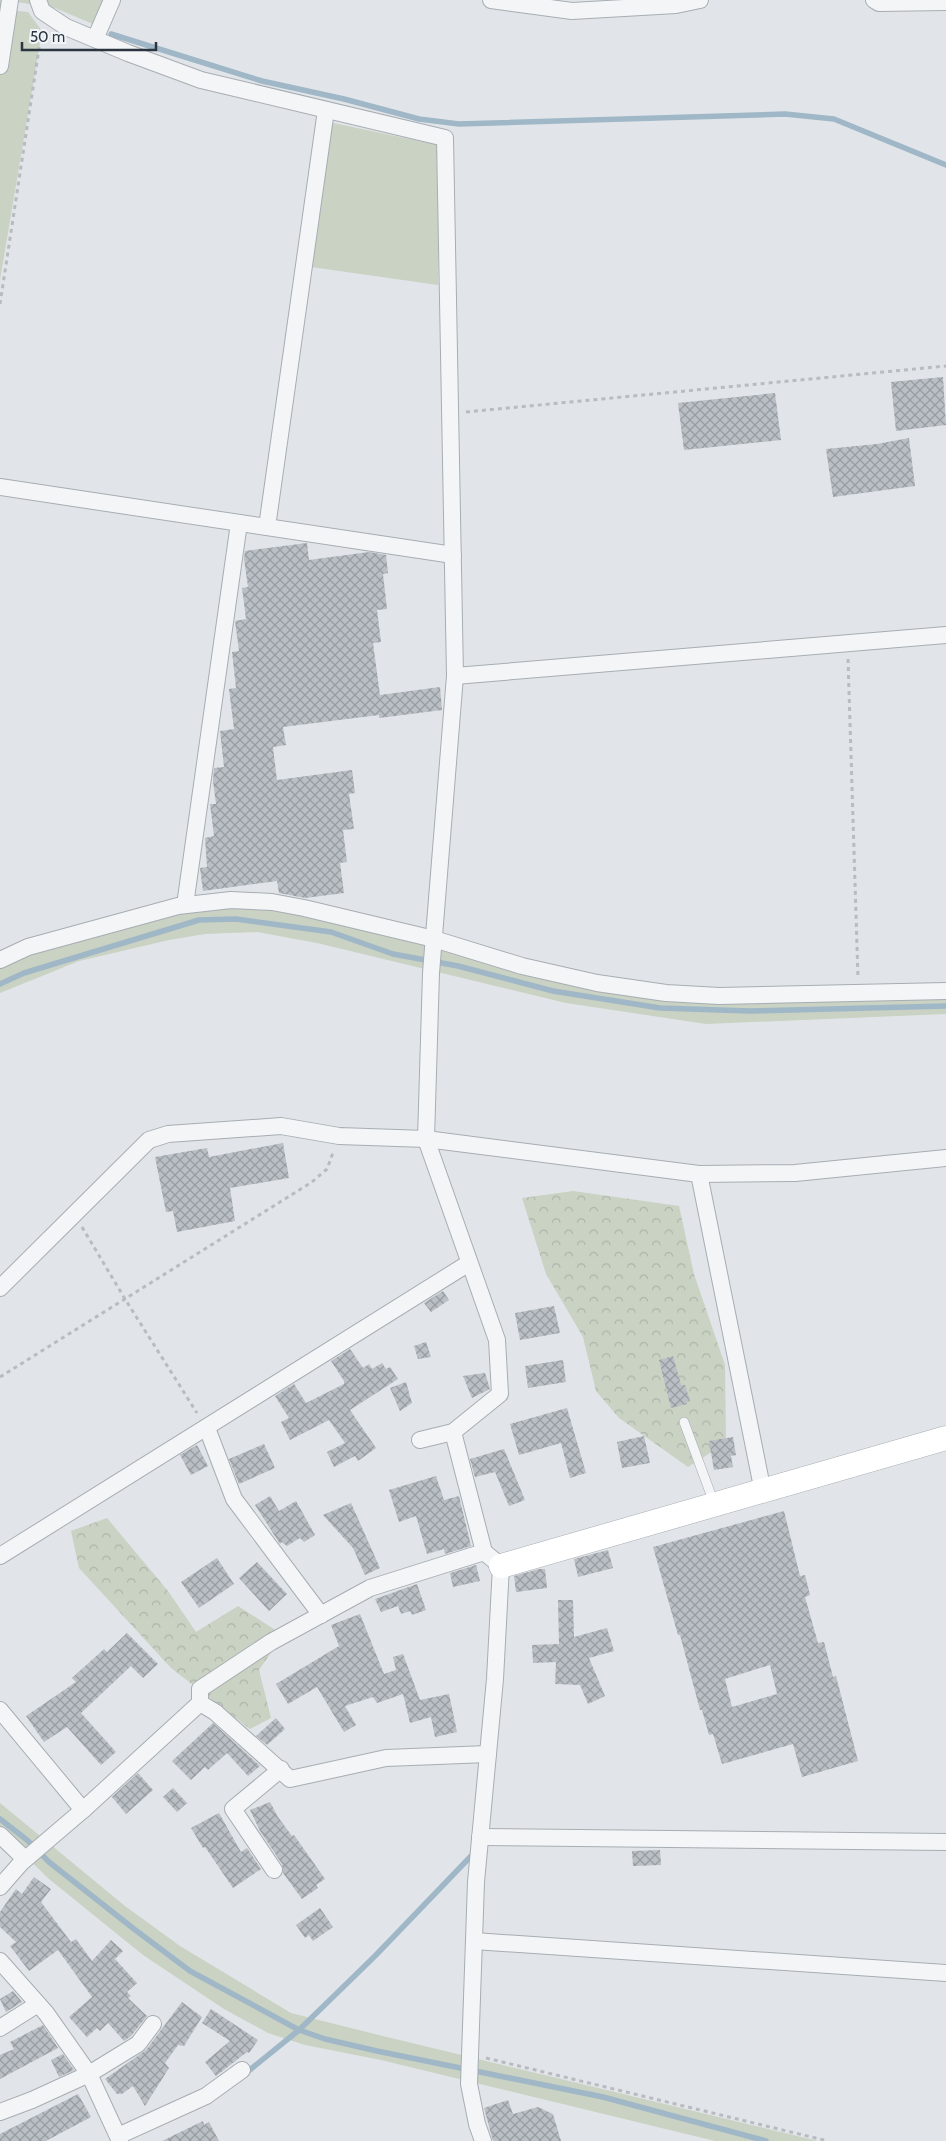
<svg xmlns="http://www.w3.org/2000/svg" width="946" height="2141" font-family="Cabin,sans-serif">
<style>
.grass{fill:#c9d2c3}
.forest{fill:url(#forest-crowns)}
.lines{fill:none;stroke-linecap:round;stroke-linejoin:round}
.stream{stroke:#9fb7c6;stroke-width:5.5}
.building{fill:url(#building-cross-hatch);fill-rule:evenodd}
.lane-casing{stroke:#a7adb3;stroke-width:10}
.street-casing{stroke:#a7adb3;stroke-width:18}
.secondary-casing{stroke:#a7adb3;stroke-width:25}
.path{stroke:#b8bbc0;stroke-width:3;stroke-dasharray:4 4;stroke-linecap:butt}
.lane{stroke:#f4f5f7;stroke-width:9}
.street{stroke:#f4f5f7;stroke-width:16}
.secondary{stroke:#fff;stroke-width:24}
</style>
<defs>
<pattern id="forest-crowns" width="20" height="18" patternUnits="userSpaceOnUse" patternTransform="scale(1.25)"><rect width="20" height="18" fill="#c9d2c3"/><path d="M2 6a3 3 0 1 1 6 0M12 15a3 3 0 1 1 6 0" fill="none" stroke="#adb5a9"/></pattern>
<pattern id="building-cross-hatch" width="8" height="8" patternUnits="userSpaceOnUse" patternTransform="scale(1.25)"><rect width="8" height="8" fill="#b9bfc5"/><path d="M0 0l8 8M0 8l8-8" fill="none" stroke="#979ca1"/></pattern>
</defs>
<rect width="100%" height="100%" fill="#e1e5e9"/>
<g class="grass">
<path d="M0 0H108L100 27 55 8 10 1 0 15Z"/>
<path d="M8 10 28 12 42 31 0 280V23Z"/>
<path d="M324 121 438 145V285L304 266Z"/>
<path d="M231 900 666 993 946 991V1014L706 1024 566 1003 317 943 257 932 205 934 169 940 79 961 0 993V961Z"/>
<path d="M0 1803 125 1906 180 1946 291 2013 387 2037 818 2141H715L381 2060 305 2045 268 2033 224 2009 143 1955 49 1879 0 1831Z"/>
</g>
<g class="forest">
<path d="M573 1191 679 1206 694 1274 725 1365 726 1443 688 1467 619 1418 596 1391 583 1337 546 1274 522 1198Z"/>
<path d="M107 1518 168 1591 196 1632 238 1606 283 1635 259 1670 271 1718 250 1729 171 1668 79 1568 71 1531Z"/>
</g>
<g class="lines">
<g class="stream">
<path d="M111 34 262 81 344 99 419 119 459 124 785 114 834 119 946 165"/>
<path d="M0 984 24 973 199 920 236 919 331 932 393 954 458 966 553 991 660 1008 750 1011 946 1006"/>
<path d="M0 1819 27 1840 49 1862 134 1929 190 1971 299 2030 325 2039 377 2051 603 2097 766 2141"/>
<path d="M246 2073 299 2030 375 1956 474 1853"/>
</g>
</g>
<g class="building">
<path d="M943 377 946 425 896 431 891 382Z"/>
<path d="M775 393 781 440 684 450 678 403Z"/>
<path d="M909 438 915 486 833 497 826 449 877 444Z"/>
<path d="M307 543 309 560 369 552 386 555 388 573 383 574 387 609 377 610 381 642 373 643 380 695 440 687 442 710 379 718V715L283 727 286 745 273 747 277 780 352 770 355 793 349 794 354 829 343 830 347 862 340 863 344 893 305 898 279 893 277 881 203 891 200 868 207 867 205 838 214 836 210 804H216L213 781 214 768 224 767 220 731 234 729 229 689 236 688 232 652 239 651 235 621 246 619 242 588 248 587 244 559 245 551Z"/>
<path d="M283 1143 289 1178 230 1188 235 1221 177 1232 173 1211 166 1212 155 1157 207 1148 209 1157Z"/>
<path d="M443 1291 449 1300 431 1312 424 1303Z"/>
<path d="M554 1306 560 1333 520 1340 515 1313Z"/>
<path d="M426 1342 431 1357 418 1359 414 1346Z"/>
<path d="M350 1349 363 1368 369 1364 372 1369 382 1363 386 1369 390 1367 398 1379 350 1410 376 1448 358 1461 355 1456 334 1467 327 1452 345 1443 329 1420 290 1440 281 1422 289 1418 275 1396 294 1384 306 1403 344 1384V1381L331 1361Z"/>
<path d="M673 1356 681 1385H685L690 1401 686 1402 687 1404 671 1408 659 1360Z"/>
<path d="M563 1360 566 1382 528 1388 525 1366Z"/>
<path d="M485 1373 490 1389 472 1398 463 1376Z"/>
<path d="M406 1382 412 1403 400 1411 390 1388Z"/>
<path d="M567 1408 586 1473 570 1478 561 1443 519 1455 510 1424Z"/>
<path d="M644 1436 650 1463 622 1468 617 1442Z"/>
<path d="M733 1437 736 1455 731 1456 733 1467 714 1470 709 1441Z"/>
<path d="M264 1444 275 1468 239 1484 229 1459Z"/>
<path d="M197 1445 208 1466 191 1475 180 1455Z"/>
<path d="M504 1449 525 1500 509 1506 495 1472 475 1477 470 1459Z"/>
<path d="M436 1476 444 1500 459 1496 471 1546 445 1554 444 1549 427 1554 416 1516 399 1522 389 1490Z"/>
<path d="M270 1496 279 1511 296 1501 315 1535 304 1542 300 1538 287 1546 282 1542 280 1544 255 1505Z"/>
<path d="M351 1503 380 1568 365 1575 353 1548 323 1515Z"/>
<path d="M784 1511 800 1576 805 1575 810 1595 805 1597 818 1643 824 1642 833 1677 836 1676 858 1761 802 1777 793 1744 722 1764 713 1734 709 1735 702 1710H700L680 1635H678L653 1547ZM770 1665 777 1694 732 1707 725 1679Z"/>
<path d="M608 1550 613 1568 578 1577 574 1559Z"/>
<path d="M217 1558 234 1584 199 1608 181 1582Z"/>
<path d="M257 1562 287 1594 269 1611 239 1578Z"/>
<path d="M476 1565 480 1581 453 1587 450 1573Z"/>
<path d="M539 1569H545L547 1588 516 1592 514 1576Z"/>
<path d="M417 1584 426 1610 412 1615 410 1611 401 1614 398 1606 381 1612 375 1599Z"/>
<path d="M558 1600H573L574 1637 607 1628 614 1651 589 1658 605 1696 588 1704 580 1685 555 1684 556 1662 533 1663 532 1645 559 1644Z"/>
<path d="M360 1614 384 1674 396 1670 393 1657 403 1654 420 1700 449 1694 457 1732 435 1737 431 1717 410 1723 403 1694 377 1703 373 1697 345 1706 356 1725 344 1732 317 1687 288 1704 276 1684 339 1646 331 1625Z"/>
<path d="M127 1633 158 1664 143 1678 131 1666 81 1713 116 1752 101 1765 67 1727 44 1742 26 1716 76 1682 72 1678 104 1649 107 1652Z"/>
<path d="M276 1718 285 1729 267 1745 256 1736Z"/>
<path d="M213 1723 260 1766 248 1776 227 1753 208 1770 205 1767 191 1780 172 1761Z"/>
<path d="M138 1773 153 1790 126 1814 112 1797Z"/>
<path d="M173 1788 187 1803 177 1812 163 1797Z"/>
<path d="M270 1802 278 1817 292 1836 294 1835 325 1879 316 1885 318 1888 302 1899 283 1873 282 1864 260 1831 250 1810Z"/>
<path d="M219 1813 241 1852 247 1848 261 1869 233 1888 205 1847 203 1848 191 1828Z"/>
<path d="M660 1850 661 1865 633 1866 632 1851Z"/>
<path d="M34 1877 51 1889 41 1902 71 1942 76 1939 92 1961 111 1940 123 1951 115 1959 137 1983 127 1992 131 1996 128 1998 147 2016 131 2036 124 2041 108 2023 100 2031 97 2028 87 2037 69 2017 92 1997 58 1950 29 1971 10 1946 16 1942 0 1927V1912L16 1889 22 1894Z"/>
<path d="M320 1908 333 1927 313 1941 309 1935 305 1938 296 1925Z"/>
<path d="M13 1991 22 2002 6 2012 0 1999Z"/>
<path d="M182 2002 202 2017 184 2046 178 2045 165 2063 169 2068 145 2106 133 2086 122 2094H117L105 2079 146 2050Z"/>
<path d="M211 2009 258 2040 249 2053 247 2052 216 2076 205 2062 230 2041 202 2023Z"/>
<path d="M43 2025 58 2048 0 2079V2055L14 2049 10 2042Z"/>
<path d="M63 2054 74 2070 59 2077 51 2060Z"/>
<path d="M78 2094 91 2117 46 2141H0V2134Z"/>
<path d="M508 2100 513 2114 538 2107 553 2114 561 2141H493L484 2108Z"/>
<path d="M203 2121 204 2125 209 2122 219 2141H162Z"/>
</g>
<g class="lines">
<g class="lane-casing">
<path id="lane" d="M684 1422 714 1503"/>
</g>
<g class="street-casing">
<g id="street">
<path d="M38 0 42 11 66 27 128 53 201 80 445 138 455 676 431 973 426 1139 497 1340 500 1394 453 1432 420 1440"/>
<path d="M491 0 572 11 676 5 700 0"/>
<path d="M874 0 879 3 946 2"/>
<path d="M95 39 112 0"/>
<path d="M0 66 10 0"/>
<path d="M0 487 453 555"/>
<path d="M267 527 326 110"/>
<path d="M455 676 946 635"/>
<path d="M185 905 239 523"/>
<path d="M0 960 28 947 178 906 231 900 272 902 304 908 434 939 522 966 597 983 666 993 719 996 946 991"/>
<path d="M699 1174 763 1492"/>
<path d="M0 1288 149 1140 168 1134 281 1126 339 1136 426 1139 699 1174 795 1173 946 1158"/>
<path d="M207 1428 234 1499 321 1615"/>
<path d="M453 1432 484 1552"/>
<path d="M0 1556 469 1263"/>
<path d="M200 1703 215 1712 290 1779 386 1758 488 1754"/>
<path d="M0 1710 83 1810"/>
<path d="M0 1835 25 1859"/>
<path d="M480 1837 946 1842"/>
<path d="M274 1870 233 1809 281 1769"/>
<path d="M0 1887 21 1863 83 1810 200 1703V1689L271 1642 370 1588 484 1552 501 1566 495 1679 476 1882 469 2084 477 2124 483 2141"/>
<path d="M474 1941 946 1973"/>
<path d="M0 1961 46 2013 89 2074 120 2141"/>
<path d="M0 2028 38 2004"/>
<path d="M0 2112 32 2100 89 2074 138 2044 153 2024"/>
<path d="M118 2136 206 2096 242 2070"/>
</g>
</g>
<g class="secondary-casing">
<path id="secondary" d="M501 1566 946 1438"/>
</g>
<g class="path">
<path d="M0 304 42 29"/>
<path d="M466 412 946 366"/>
<path d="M848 659 858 978"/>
<path d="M82 1227 125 1299 197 1413"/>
<path d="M0 1377 312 1182 327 1169 334 1150"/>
<path d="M486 2058 828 2141"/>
</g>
<use href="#lane" class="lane"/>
<use href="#street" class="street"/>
<use href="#secondary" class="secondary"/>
</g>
<path d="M22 42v8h134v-8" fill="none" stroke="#2b353f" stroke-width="2.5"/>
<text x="30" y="42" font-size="15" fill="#2b353f" stroke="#f1f4f6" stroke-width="4" paint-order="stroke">50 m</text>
</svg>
